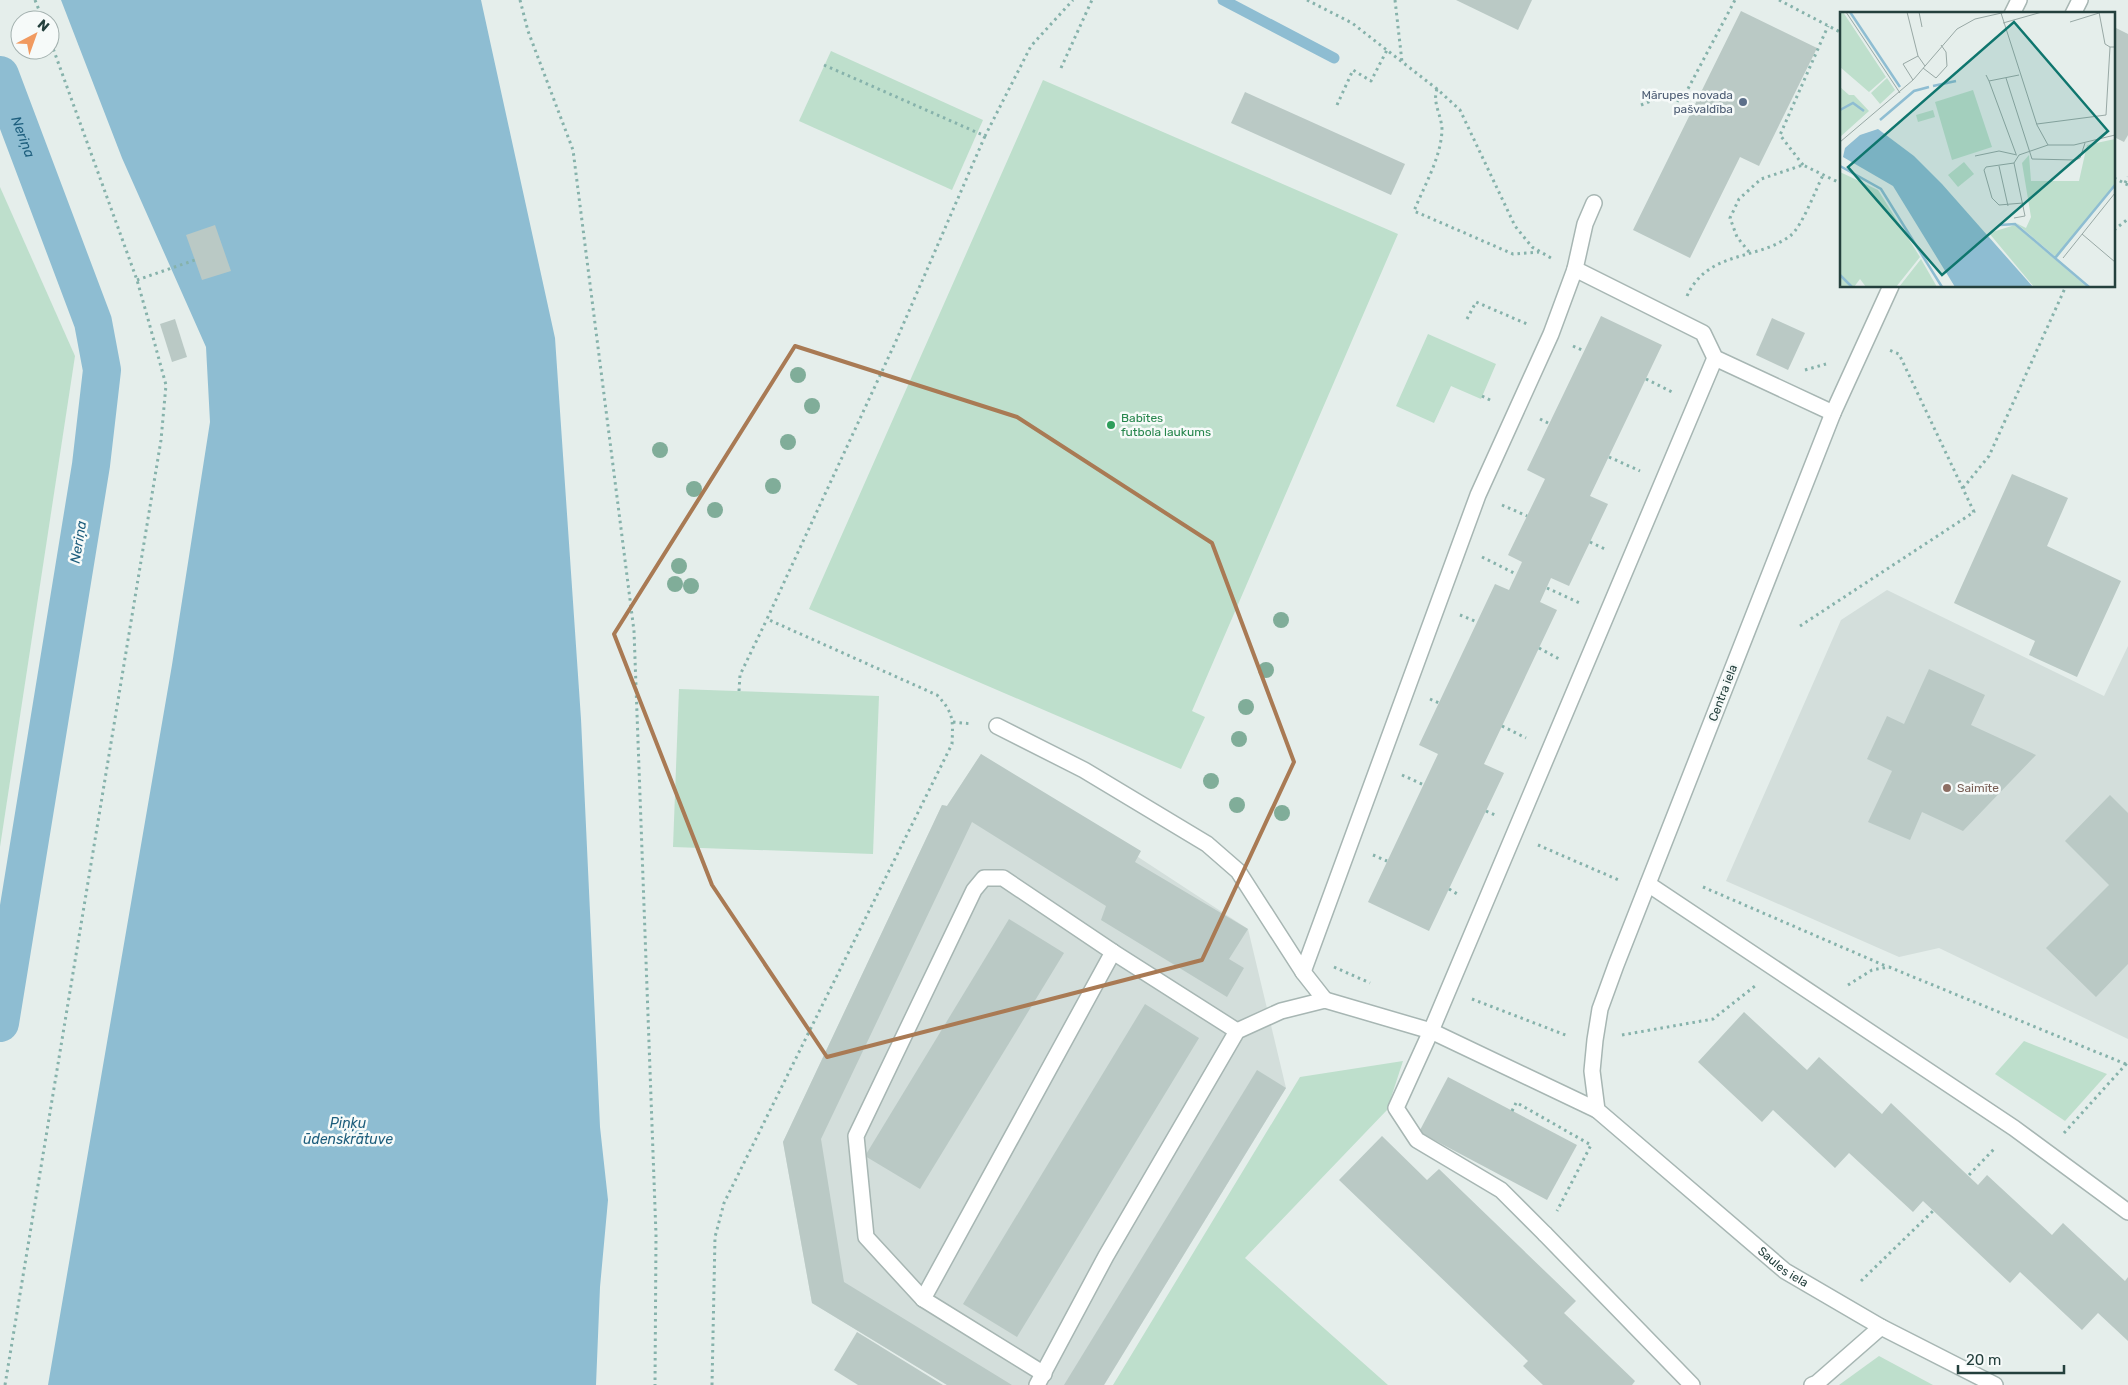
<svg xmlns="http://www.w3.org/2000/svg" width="2128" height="1385" font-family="Rubik,sans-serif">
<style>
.built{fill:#d3dedb}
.green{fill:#bedfcc}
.water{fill:#8ebdd2}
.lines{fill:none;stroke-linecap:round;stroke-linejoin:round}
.stream{stroke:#8ebdd2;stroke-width:11}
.canal{stroke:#8ebdd2;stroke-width:38}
.building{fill:#bac9c5}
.service-casing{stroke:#a7b6b3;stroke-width:18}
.minor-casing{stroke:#a7b6b3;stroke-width:18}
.path{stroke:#86b2ab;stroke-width:3;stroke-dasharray:2.5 4;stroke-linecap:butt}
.service{stroke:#fff;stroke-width:15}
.minor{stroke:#fff;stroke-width:15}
.tree{fill:#80ad99}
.marked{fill:none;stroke:#a97a54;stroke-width:4;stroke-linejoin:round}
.service-dot{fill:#5c6f8a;stroke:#f6faf9;stroke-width:2}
.leisure-dot{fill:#2e9e5b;stroke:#f6faf9;stroke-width:2}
.education-dot{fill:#8d6e63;stroke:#f6faf9;stroke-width:2}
.labels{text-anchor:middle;stroke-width:5;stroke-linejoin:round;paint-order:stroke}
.service-label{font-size:12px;fill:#4e5e75;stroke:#f6faf9;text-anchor:end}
.leisure-label{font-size:12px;fill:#27864d;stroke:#f6faf9;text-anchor:start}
.street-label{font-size:12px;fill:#24403d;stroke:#f6faf9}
.education-label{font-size:12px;fill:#785e54;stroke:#f6faf9;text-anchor:start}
.water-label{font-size:14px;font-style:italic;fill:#1d5e7d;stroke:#f6faf9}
.inset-river{fill:none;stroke:#8ebdd2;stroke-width:2.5}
.inset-road{fill:none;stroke:#98a8a5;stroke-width:1}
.view{fill:#0f766e;fill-opacity:0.15;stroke:#0f766e;stroke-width:2.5}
.inset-edge{fill:none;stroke:#24403d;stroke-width:2.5}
</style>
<rect width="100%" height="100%" fill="#e5eeeb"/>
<g class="built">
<path d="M1887 590 2104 696 2128 646V1039L1939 948 1899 957 1726 881 1841 620Z"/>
<path d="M981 754 1248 929 1286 1088 1104 1385H947L812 1303 783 1142 942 805 947 806Z"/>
</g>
<g class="green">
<path d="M831 51 983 120 952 190 799 121Z"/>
<path d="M1043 80 1398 234 1192 711 1205 717 1181 769 809 609Z"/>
<path d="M0 187 75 356 0 847Z"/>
<path d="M1428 334 1496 364 1481 399 1451 386 1434 423 1396 406Z"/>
<path d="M679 689 879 696 873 854 673 847Z"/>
<path d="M2024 1041 2107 1074 2065 1121 1995 1074Z"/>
<path d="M1403 1061 1387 1110 1245 1258 1388 1385H1113L1300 1077Z"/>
<path d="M1879 1356 1933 1385H1839Z"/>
</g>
<path class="water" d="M61 0H481L555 338 581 719 600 1127 608 1200 600 1287 596 1385H48L172 665 210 422 206 347 122 158Z"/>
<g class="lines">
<path class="stream" d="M1223 0 1334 58"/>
<path class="canal" id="s1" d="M0 75 93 322 102 370 91 465 0 1023"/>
</g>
<g class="building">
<path d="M1456 0H1532L1518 30Z"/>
<path d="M1741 11 1817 48 1759 166 1740 157 1690 258 1633 230Z"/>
<path d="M2114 27 2128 34V135L2124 142 2114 137Z"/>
<path d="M1245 92 1405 164 1391 195 1231 123Z"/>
<path d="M215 225 231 271 202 280 186 235Z"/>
<path d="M1601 316 1662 345 1590 496 1608 504 1590 542 1569 586 1551 578 1540 602 1557 610 1484 764 1504 773 1429 931 1368 902 1438 754 1419 745 1495 584 1509 590 1522 562 1508 555 1545 479 1527 470Z"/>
<path d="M1772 318 1805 333 1788 370 1756 355Z"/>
<path d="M175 319 187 357 172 362 160 324Z"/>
<path d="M2012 474 2068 498 2047 546 2121 581 2077 677 2029 655 2035 641 1954 603Z"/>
<path d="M1929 669 1985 695 1971 725 2036 755 1963 831 1922 812 1910 840 1868 822 1892 771 1867 759 1887 716 1904 724Z"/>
<path d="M981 754 1141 851 1135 862 1248 929 1229 959 1244 968 1227 997 1101 920 1106 906 972 822 821 1139 844 1282 1012 1385H947L812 1303 783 1142 942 805 947 806Z"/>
<path d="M2110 795 2128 813V964L2096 997 2046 948 2109 885 2065 841Z"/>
<path d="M1009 919 1064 953 920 1189 865 1156Z"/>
<path d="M1145 1004 1199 1038 1017 1337 963 1304Z"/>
<path d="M1744 1012 1807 1070 1819 1057 1882 1114 1891 1103 1978 1185 1987 1175 2052 1235 2063 1223 2125 1281 2128 1277V1341L2098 1313 2082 1330 2020 1272 2010 1283 1923 1201 1913 1212 1849 1153 1835 1168 1773 1110 1762 1122 1698 1062Z"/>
<path d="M1257 1070 1286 1088 1104 1385H1064Z"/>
<path d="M1448 1077 1577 1145 1547 1200 1419 1132Z"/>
<path d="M1382 1136 1427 1180 1439 1169 1576 1301 1564 1313 1635 1381 1632 1385H1543L1523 1366 1528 1361 1339 1180Z"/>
<path d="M857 1332 943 1385H858L834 1370Z"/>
</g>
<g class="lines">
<g class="service-casing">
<g id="service">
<path d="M2073 14 2080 0"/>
<path d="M1594 203 1585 224 1575 269 1703 333 1715 358 1833 413"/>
<path d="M997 726 1084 770 1207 844 1238 871 1303 972 1325 1000"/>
<path d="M1303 972 1478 495 1551 334 1575 269"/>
<path d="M1545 1234 1501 1190 1417 1140 1396 1108 1431 1031 1715 358"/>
<path d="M923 1299 1113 952"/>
<path d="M1044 1374 923 1299 866 1237 856 1136 974 890 984 878H1003L1113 952 1237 1031"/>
<path d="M1037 1385 1106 1256 1237 1031 1281 1011 1325 1000 1431 1031 1597 1110"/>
</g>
</g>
<g class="minor-casing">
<g id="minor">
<path d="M2012 14 2019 0"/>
<path id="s2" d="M1891 286 1833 413 1616 965 1600 1009 1595 1040 1592 1071 1597 1110 1785 1271 1881 1327 1995 1385"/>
<path d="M1648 884 2014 1128 2128 1212"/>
<path d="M1545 1234 1692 1385"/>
<path d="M1812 1385 1817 1383 1881 1327"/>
</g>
</g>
<g class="path">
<path d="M35 0 43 20"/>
<path d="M520 0 528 31 573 150 634 631 656 1235 655 1385"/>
<path d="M1307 0 1352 23 1437 89 1460 110 1515 226 1532 247 1551 258"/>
<path d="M1395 0 1402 62"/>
<path d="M1779 0 1842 33"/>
<path d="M824 65 985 136 1031 46 1073 0"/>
<path d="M1061 68 1092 0"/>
<path d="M1437 89C1432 103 1442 116 1442 130 1441 158 1424 186 1414 211L1513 254 1539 252"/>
<path d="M1337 105 1353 70 1371 81 1387 50"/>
<path d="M1641 105 1666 95 1681 102 1735 0"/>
<path d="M1803 165 1780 135 1828 26"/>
<path d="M2114 178 2128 185"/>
<path d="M2125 183 2128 177"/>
<path d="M2114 230 2128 219"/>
<path d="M1749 252 1737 237 1730 218 1739 199 1761 179 1803 165 1842 184"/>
<path d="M137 280 195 260"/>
<path d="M1687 296C1708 250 1756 261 1790 236 1802 227 1816 189 1823 175"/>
<path d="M1467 319 1476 302 1527 324"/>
<path d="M1573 346 1584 351"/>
<path d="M1805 370 1826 364"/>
<path d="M1646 379 1672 392"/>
<path d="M1482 396 1492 401"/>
<path d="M1540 419 1550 424"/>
<path d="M1609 457 1640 471"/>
<path d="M1963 488 1989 456 2066 286"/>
<path d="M1502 505 1527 516"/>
<path d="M1590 542 1605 549"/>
<path d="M1482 557 1516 574"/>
<path d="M1547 588 1582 604"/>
<path d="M1460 615 1477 622"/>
<path d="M1800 626 1974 512 1899 354 1889 350"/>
<path d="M1539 648 1561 660"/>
<path d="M739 691 740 675 767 619"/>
<path d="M1430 699 1439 703"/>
<path d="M953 722 972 724"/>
<path d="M1502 726 1526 738"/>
<path d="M1402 775 1424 785"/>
<path d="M1486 811 1495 815"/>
<path d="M1538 845 1621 881"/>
<path d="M1373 855 1387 861"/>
<path d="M1703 887 1888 967"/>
<path d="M1449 889 1459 895"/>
<path d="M1334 967 1370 983"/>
<path d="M1848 985 1872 970 1889 967 2128 1065"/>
<path d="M1472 999 1568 1036"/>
<path d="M1622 1035 1713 1019 1755 986"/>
<path d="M1519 1104 1591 1145 1557 1211"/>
<path d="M1512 1111 1516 1103"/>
<path d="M2064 1133 2128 1062"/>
<path d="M1969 1175 1996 1147"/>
<path d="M1861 1281 1933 1211"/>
<path d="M5 1385 161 440 166 385 148 319 137 280 50 40"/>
<path d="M712 1385 715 1237 724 1203 952 744C953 720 954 713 937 695L767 619 896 341 985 136"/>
</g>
<use href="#service" class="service"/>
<use href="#minor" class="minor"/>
</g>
<g class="tree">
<circle cx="798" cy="375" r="8"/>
<circle cx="812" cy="406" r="8"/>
<circle cx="788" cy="442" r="8"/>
<circle cx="660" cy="450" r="8"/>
<circle cx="773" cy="486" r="8"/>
<circle cx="694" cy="489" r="8"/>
<circle cx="715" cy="510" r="8"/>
<circle cx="679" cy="566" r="8"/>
<circle cx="675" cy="584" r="8"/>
<circle cx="691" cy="586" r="8"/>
<circle cx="1281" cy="620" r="8"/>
<circle cx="1266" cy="670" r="8"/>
<circle cx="1246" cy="707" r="8"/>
<circle cx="1239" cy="739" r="8"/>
<circle cx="1211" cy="781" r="8"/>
<circle cx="1237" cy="805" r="8"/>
<circle cx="1282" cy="813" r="8"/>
</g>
<path class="marked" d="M795 346 1017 417 1212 543 1294 762 1202 960 827 1057 712 885 614 634Z"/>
<circle class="service-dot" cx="1743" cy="102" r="5"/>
<circle class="leisure-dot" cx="1111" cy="425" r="5"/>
<circle class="education-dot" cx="1947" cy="788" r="5"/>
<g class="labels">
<g class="service-label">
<text x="1733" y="99">Mārupes novada<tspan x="1733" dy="14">pašvaldība</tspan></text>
</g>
<g class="leisure-label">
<text x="1121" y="422">Babītes<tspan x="1121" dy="14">futbola laukums</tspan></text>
</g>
<g class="street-label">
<text transform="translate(1723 693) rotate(-69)" y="4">Centra iela</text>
<text dy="4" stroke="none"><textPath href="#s2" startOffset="1125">Saules iela</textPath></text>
</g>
<g class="education-label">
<text x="1957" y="792">Saimīte</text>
</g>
<g class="water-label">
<text dy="5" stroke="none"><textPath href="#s1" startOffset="66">Neriņa</textPath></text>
<text transform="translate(78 542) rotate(-81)" y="5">Neriņa</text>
<text x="348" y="1128">Piņķu<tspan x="348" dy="16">ūdenskrātuve</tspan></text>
</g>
</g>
<g transform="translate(1840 12)">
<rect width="275" height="275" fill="#e5eeeb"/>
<path d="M0 0H3L46 65 29 80 0 55ZM47 66 55 78 40 92 31 81ZM0 75 9 83H14L29 99 0 125ZM133 78 152 135 112 148 95 90ZM93 98 95 105 78 110 76 103ZM275 127V172L217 246 176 211 186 216 191 205 182 151 189 143 191 169H239L247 133ZM124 150 134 162 118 175 108 163ZM0 160 38 178 80 245 56 275H26L20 267 14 275H0ZM175 213 247 275H194L149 221ZM81 247 97 275H59Z" fill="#bedfcc"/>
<path d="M38 117 74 144 102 172 193 275H115L53 174 3 145 5 136 20 123Z" fill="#8ebdd2"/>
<path class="inset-river" d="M10 0 60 75M93 74 116 69M0 98 13 91 24 99M40 108 74 79 89 75M0 154 41 177 102 275M160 213 175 212 249 275M215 246 275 173M0 263 12 275"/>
<path class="inset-road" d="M6 0 60 81M67 0 78 44 85 54M79 0 82 15M259 0 265 32 270 35M161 1 197 113 208 133M230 10 259 1M163 11 202 0M83 56 96 66 107 54 106 40 101 33M146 63 149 69 179 63M166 66 192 147 235 148 240 146 245 131M73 68 63 52 78 44M149 69 176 142M197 112 266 103 270 35H275M0 130 73 68 117 17 135 7 166 0M135 144 159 139 177 143M174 151 146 155 144 158 152 186 159 193 183 191M159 154 168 194M174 206 185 204 174 151 179 143 208 133H234L275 123M242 222 275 250M223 246 275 181"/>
<path class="view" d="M174 10 268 119 102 263 8 155Z"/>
<rect width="275" height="275" class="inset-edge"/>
</g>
<g transform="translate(35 35) rotate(41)"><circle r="24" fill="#f6faf9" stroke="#a2b0ae"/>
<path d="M0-4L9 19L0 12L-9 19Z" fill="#f19a60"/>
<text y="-8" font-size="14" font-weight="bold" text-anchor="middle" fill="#24403d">N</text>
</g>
<path d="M1958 1365v8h106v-8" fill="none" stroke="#24403d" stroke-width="2.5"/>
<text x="1966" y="1365" font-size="15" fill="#24403d" stroke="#f6faf9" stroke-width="4" paint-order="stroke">20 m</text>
</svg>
